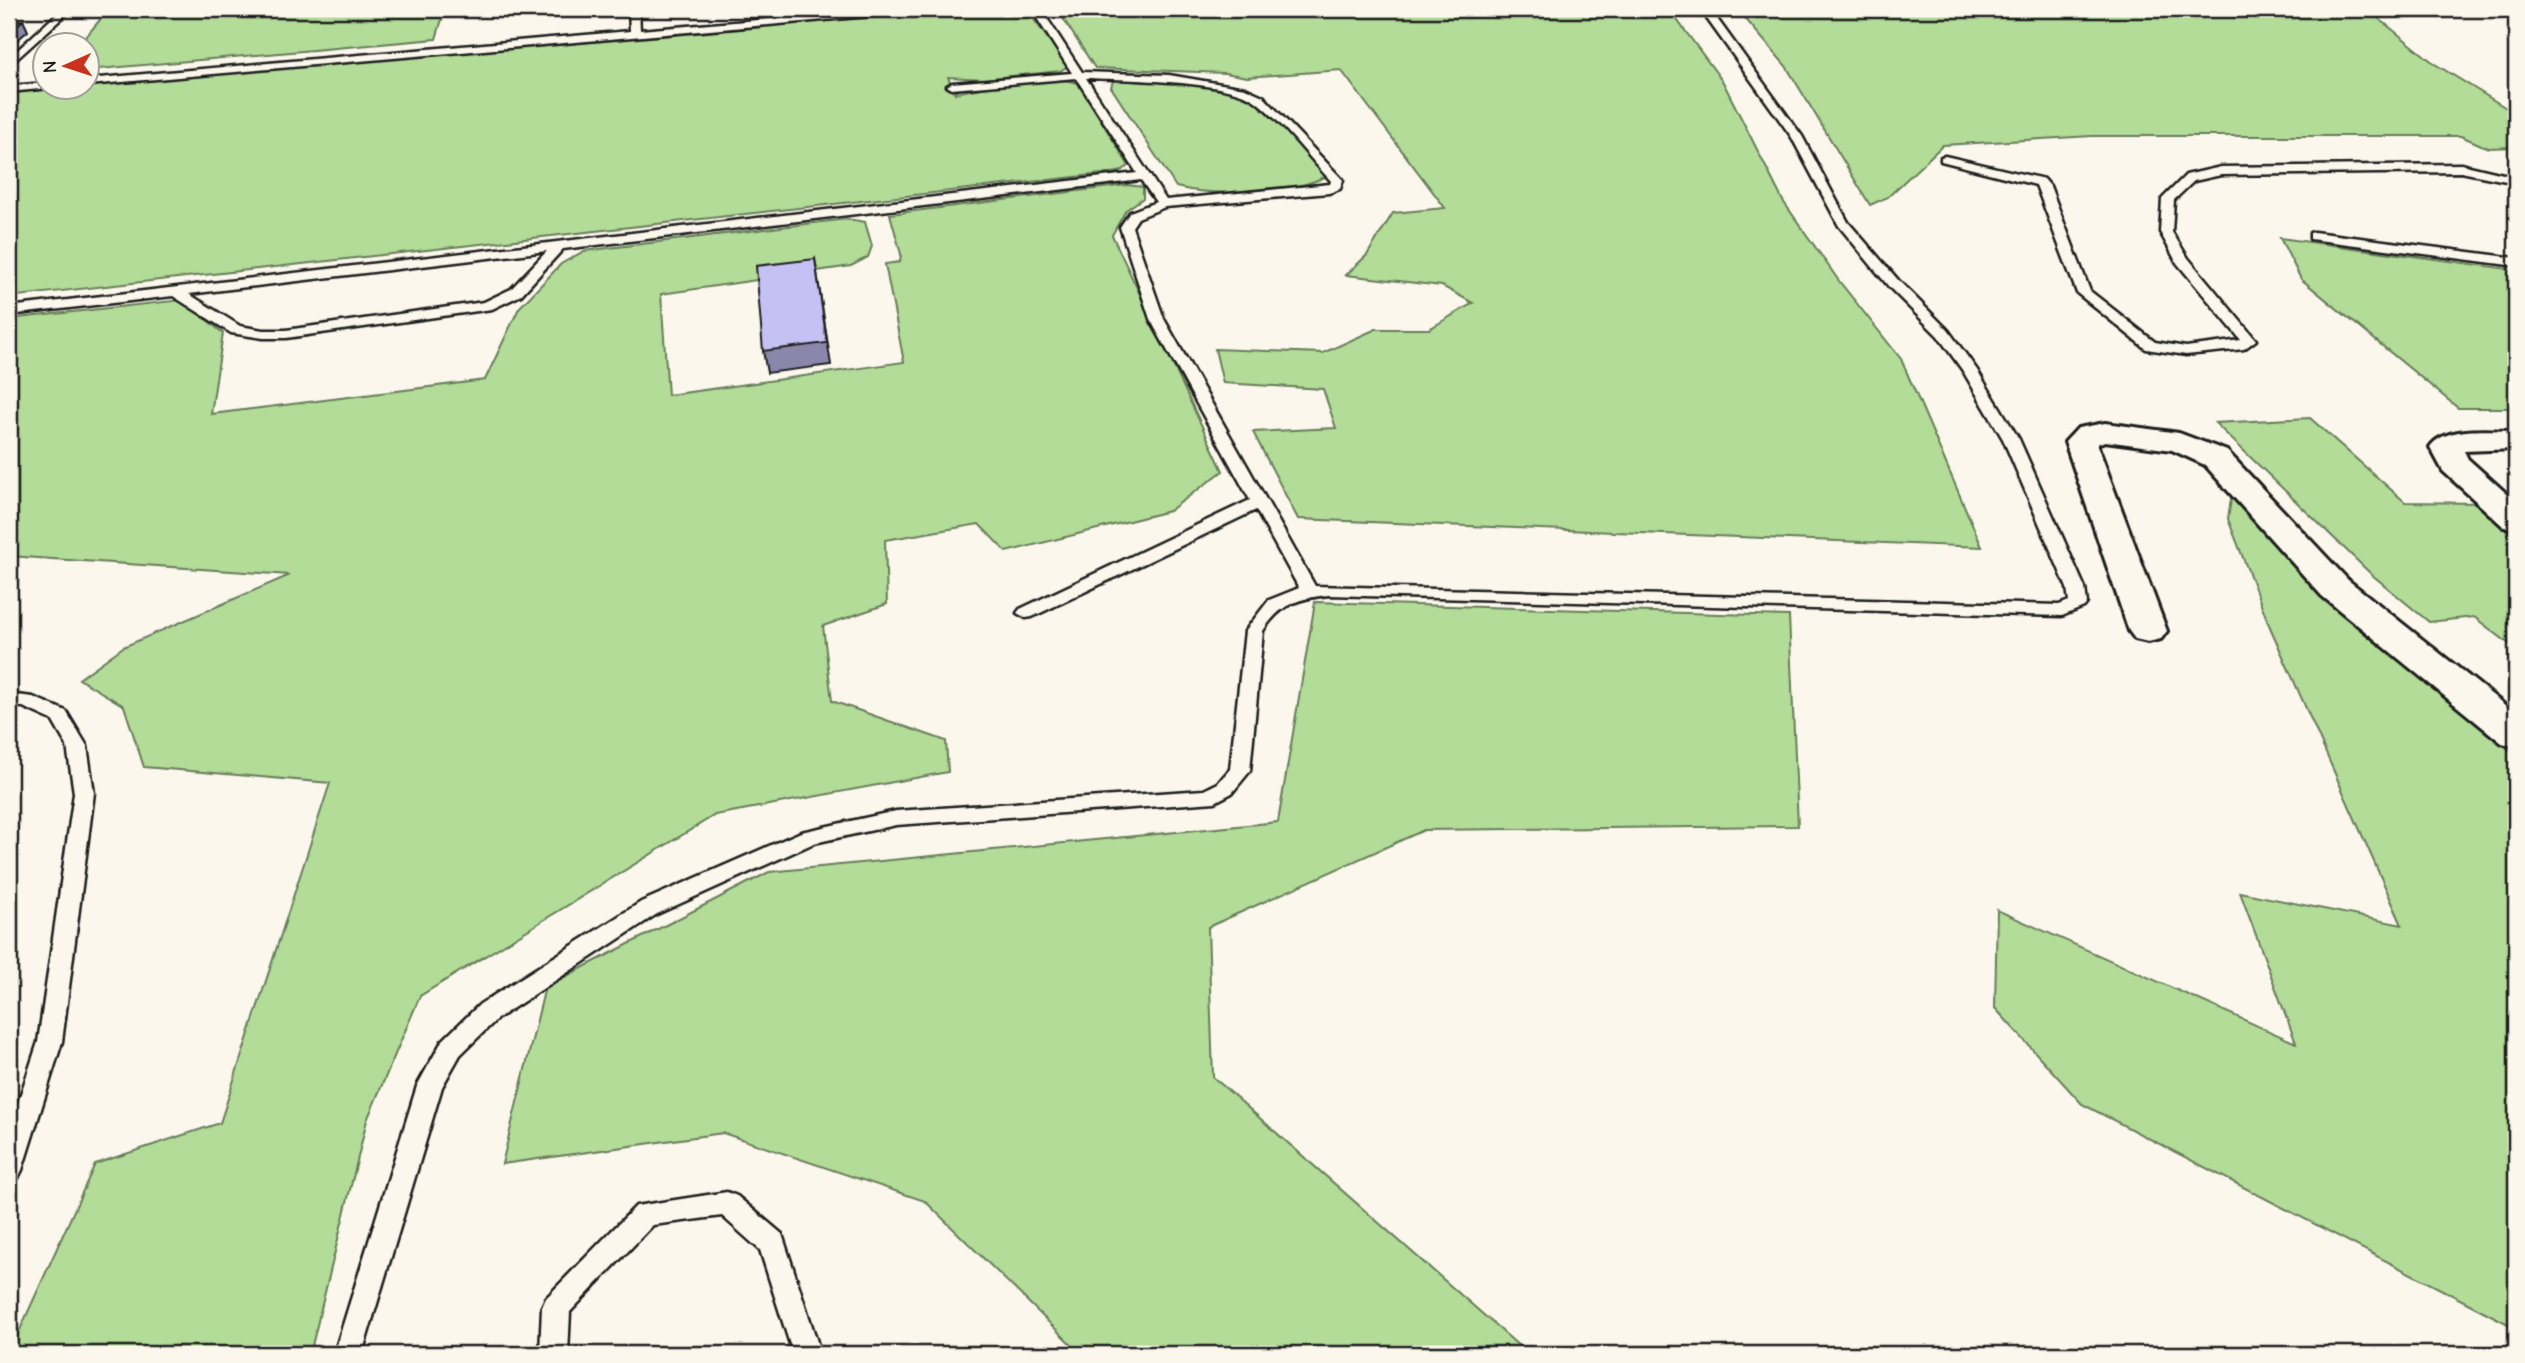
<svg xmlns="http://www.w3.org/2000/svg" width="2525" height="1363" font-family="'Comic Neue',sans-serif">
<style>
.green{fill:#b2dc98;stroke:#677c5a;stroke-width:2}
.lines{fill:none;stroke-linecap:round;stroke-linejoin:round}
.service-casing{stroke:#1c1c1c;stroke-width:5}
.minor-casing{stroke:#1c1c1c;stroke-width:6}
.service{fill:#fbf7ec;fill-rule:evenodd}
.minor{fill:#fbf7ec;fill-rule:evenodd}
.shaded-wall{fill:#8a87ab;stroke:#1c1c1c;stroke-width:2}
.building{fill:#c5c1f4;stroke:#1c1c1c;stroke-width:2}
</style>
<rect width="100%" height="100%" fill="#fbf7ec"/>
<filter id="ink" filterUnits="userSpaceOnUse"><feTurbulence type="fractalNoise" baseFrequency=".0143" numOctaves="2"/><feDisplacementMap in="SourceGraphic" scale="14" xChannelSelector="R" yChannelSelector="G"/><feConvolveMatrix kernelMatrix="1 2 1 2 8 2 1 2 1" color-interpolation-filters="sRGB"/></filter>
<g filter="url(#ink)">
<g class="green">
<path d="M109 9H445L436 39 88 70V46L79 45Z"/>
<path d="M946 9H1026L1068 66 1060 71 984 79 948 77 955 93C991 87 1043 73 1078 83L1129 166 1119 172 9 297V93Z"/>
<path d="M1057 9H1669L1723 82 1783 201 1839 281 1901 359 1982 547 1298 519 1253 432 1336 428 1323 389 1223 383 1215 349 1323 353 1376 329H1429L1473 303 1442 286 1346 275 1367 255 1393 213 1445 208 1341 70 1247 77 1225 73 1095 68Z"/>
<path d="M1737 9H2367L2435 64 2516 114V147L2488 148 2461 136H2092L1943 145 1888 197 1870 205 1786 66Z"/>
<path d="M1133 78 1218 88 1257 98 1327 176C1291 194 1215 197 1176 187L1111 87 1113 81Z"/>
<path d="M1127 185 1143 187V198L1126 210 1112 235 1223 471 1169 511 1006 552 979 524 885 540 887 604 823 626 832 701 946 741 948 772 715 815 420 996 367 1120 310 1354H9L95 1164 220 1123 330 783 144 767 124 706 79 679 123 647 290 575 9 556V319L182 300 223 333 211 414 485 380 519 308 561 264 584 251 847 219 865 222 872 246 868 257 851 266 661 294 668 395 904 362 885 264 900 262 901 254 890 214Z"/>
<path d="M2280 238 2516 270V408H2458L2301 279Z"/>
<path d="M2310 418 2405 502 2482 503 2516 533V649L2474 617 2429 622 2371 574 2215 423Z"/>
<path d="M2231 499 2261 511 2393 646 2516 756V1328L2082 1104 1995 1008 1997 910 2296 1043 2240 892 2402 925 2270 627 2228 519Z"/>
<path d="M1315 602 1789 616 1798 826 1424 830 1208 927 1213 1077 1528 1354H1081L925 1201 723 1133 502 1164 545 987 769 872 1278 822Z"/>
</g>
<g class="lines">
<g class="service-casing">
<g id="service">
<path d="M62 9H72L9 66V58Z"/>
<path d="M629 9H639L640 30 886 9H920L915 12 88 85V79L630 31Z"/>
<path d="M1031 9H1041L1082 72 1169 75 1245 88 1263 96 1343 180 1340 189 1329 193 1165 207 1138 218 1132 227 1164 319 1315 586 2059 605 2069 601 2067 588 2003 439 1963 371 1938 336 1889 287 1839 226 1791 136 1700 9H1710L1802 136 1848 222 1899 281 1948 330 1977 370 2019 439 2085 588 2087 603 2084 607 2062 616 1329 595C1299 598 1280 604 1263 631L1250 771 1232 793 1215 802 896 825 814 843 657 914 498 1018 460 1055 442 1087 362 1354H334L417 1086 442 1041 480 1004 641 902 801 832 896 811 1204 790 1218 783 1230 769 1245 631 1269 600 1299 588 1256 510 1032 617 1026 618 1017 613 1020 609 1250 500 1150 319 1120 227 1130 212 1156 202 1141 180 563 249 521 295 492 309 286 338H263L231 333 173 296 9 315V307L1137 173 1076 78 952 89 947 86 952 83 1072 73ZM1086 78C1123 80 1230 80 1257 102 1284 124 1307 155 1331 181L1330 184 1166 200ZM547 251 511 289 484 302 286 330H263L240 326 189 294Z"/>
<path d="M46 83V88H50L9 92V86Z"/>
<path d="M1945 156 2044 179 2050 186 2090 291 2155 342 2186 347 2241 340 2177 263 2160 232 2162 199 2186 175 2221 167 2461 164 2516 177V183L2461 172 2221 175 2194 181 2174 200 2172 232 2188 258 2256 340 2244 349 2186 355 2146 349 2077 293 2036 185 1941 161V157Z"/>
<path d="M2314 232 2516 258V266L2310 239V233Z"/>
<path d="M9 694 33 697 66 711 87 746 94 793 62 1042 22 1170 18 1178 9 1181V1130L38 1042 74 793 67 746 52 720 23 707 9 706Z"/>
<path d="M727 1192 737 1196 782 1234 821 1354H793L760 1250 722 1216 653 1225 570 1312 568 1354H540L542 1307 546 1298 636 1206Z"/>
</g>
</g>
<g class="minor-casing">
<g id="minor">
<path d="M2105 423 2179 433 2227 451 2348 580 2516 714V747L2502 743 2322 596 2205 465 2172 450 2105 441 2097 444 2167 631 2161 639 2148 642 2135 639 2129 631 2065 442 2078 428Z"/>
<path d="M2516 431V449L2464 451 2468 459 2516 502V530L2504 527 2443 471 2430 447C2445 425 2492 431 2516 431Z"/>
</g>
</g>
<use href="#service" class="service"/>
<use href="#minor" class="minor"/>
</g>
<g class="shaded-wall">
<path d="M23 20 28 31 9 47V32Z"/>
<path d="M815 259 831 365 767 373 763 351Z"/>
</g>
<g class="building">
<path d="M23 20 9 32V21Z"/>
<path d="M815 259 827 343 763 351 756 266Z"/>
</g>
</g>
<rect width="2525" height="1363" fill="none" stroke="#fbf7ec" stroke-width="35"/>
<rect x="18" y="18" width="2490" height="1328" fill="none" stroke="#1c1c1c" stroke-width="2.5" filter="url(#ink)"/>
<g transform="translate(66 66) rotate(267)"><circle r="33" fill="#fbf7ec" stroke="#a29f99" stroke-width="2"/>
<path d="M0-5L12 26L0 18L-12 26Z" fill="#c8321e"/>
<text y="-10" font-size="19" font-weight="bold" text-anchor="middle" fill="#1c1c1c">N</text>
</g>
</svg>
